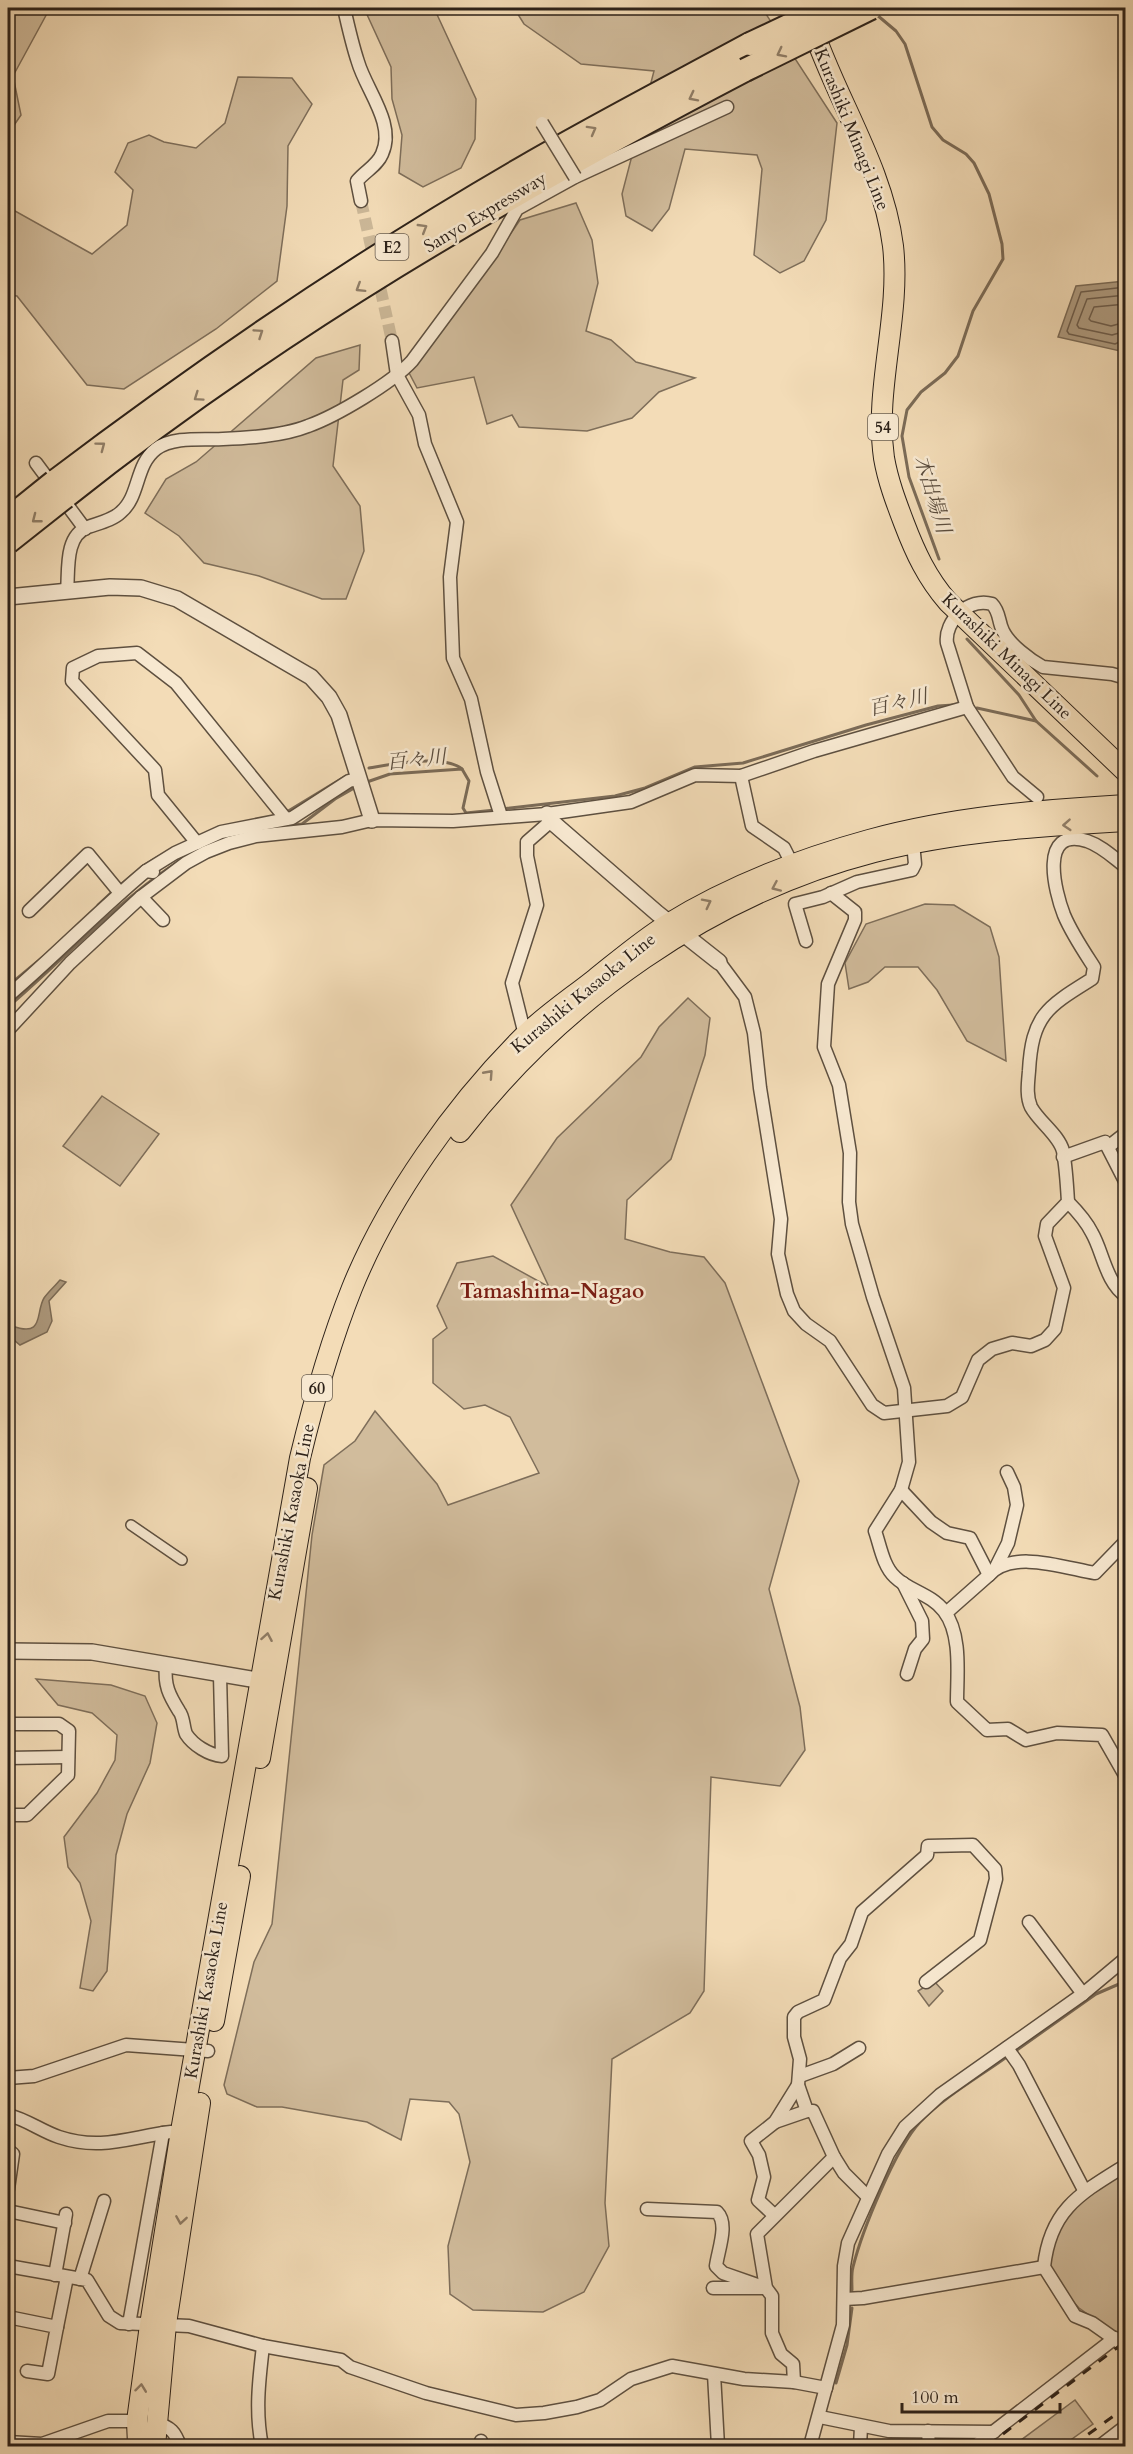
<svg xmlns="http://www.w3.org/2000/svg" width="1133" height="2454" font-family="Cardo,'Noto Serif JP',serif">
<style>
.green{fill:#d1bc9c;stroke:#7e6e5a;stroke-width:1.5}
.water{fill:#af9c81;stroke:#7b6b57;stroke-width:1.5}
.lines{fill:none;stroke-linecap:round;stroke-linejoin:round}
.shore{stroke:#6e5e4d;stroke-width:1.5}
.stream{stroke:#7b6b57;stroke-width:3}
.minor-tunnel{stroke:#cbb797;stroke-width:12;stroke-dasharray:12 6;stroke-linecap:butt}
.pedestrian-casing{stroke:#5e5040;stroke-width:12}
.minor-casing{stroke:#5e5040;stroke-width:15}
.tertiary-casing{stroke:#5e5040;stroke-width:18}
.primary-casing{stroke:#2c2119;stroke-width:22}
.motorway-casing{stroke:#2c2119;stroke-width:26}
.pedestrian{stroke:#f7e8d0;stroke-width:9}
.minor{stroke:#f7e8d0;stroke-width:12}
.tertiary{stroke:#f7e8d0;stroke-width:15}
.primary{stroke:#f3dcb7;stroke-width:20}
.motorway{stroke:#f3dcb7;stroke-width:22}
.rail{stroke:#2c2119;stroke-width:3;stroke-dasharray:10 10;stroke-linecap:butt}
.minor-bridge-casing{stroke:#5e5040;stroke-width:15;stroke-linecap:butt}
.motorway-bridge-casing{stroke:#2c2119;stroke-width:26;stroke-linecap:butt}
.minor-bridge{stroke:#f7e8d0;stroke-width:12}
.motorway-bridge{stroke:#f3dcb7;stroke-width:22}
.oneway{stroke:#907e68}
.labels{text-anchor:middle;stroke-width:5;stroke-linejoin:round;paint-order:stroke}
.shield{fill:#f7e8d0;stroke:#695d50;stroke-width:1.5}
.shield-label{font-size:16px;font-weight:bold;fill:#2c2119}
.street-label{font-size:18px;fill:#2c2119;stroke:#f7e8d0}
.water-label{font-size:20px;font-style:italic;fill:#5a4c3d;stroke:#f7e8d0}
.quarter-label{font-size:21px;font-weight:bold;fill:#7a1f14;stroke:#f7e8d0}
</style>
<rect width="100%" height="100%" fill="#f3dcb7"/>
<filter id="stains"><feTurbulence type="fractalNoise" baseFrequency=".00333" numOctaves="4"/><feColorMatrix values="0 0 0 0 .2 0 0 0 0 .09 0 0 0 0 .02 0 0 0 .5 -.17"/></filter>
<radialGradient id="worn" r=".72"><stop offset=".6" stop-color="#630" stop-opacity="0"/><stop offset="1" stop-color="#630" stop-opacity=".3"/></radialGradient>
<g class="green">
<path d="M8 8H50L13 76 21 115 8 134Z"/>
<path d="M364 8H434L476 99 475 139 461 168 423 187 399 173 402 135 392 99 391 67Z"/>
<path d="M514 8H762L837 123 826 220 804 261 780 273 754 255 762 169 757 155 685 149 669 209 652 231 626 216 622 194 654 71 581 64 524 24Z"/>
<path d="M238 77 292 78 312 104 288 146 287 206 277 281 216 329 124 389 87 385 17 296 8 295V207L92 254 127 225 133 190 115 172 128 143 149 135 164 142 196 148 225 123Z"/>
<path d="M576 203 592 240 598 283 586 331 611 340 636 362 695 378 659 392 632 418 587 431 519 427 512 415 487 424 474 377 417 388 406 367 498 252 520 220Z"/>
<path d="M360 345 359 370 343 380 333 466 360 506 364 551 346 599H322L259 576 204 563 179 536 145 513 166 479 196 462 316 358Z"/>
<path d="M925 904 954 905 990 927 999 957 1006 1061 967 1041 937 990 918 967H885L868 982 849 989 845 963 866 924Z"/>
<path d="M688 998 710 1018 705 1055 671 1159 627 1200 625 1239 670 1252 704 1257 725 1283 799 1481 769 1589 800 1707 805 1750 780 1786 711 1777 704 1991 690 2013 612 2059 605 2203 609 2246 584 2292 543 2312 473 2310 450 2294 448 2246 470 2162 459 2114 449 2102 410 2099 401 2140 367 2122 282 2107H257L227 2094 224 2085 254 1962 272 1924 312 1535 324 1465 355 1441 375 1411 437 1484 448 1505 539 1473 510 1417 485 1405 464 1409 433 1383V1339L447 1328 437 1306 457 1263 493 1256 549 1287 511 1205 557 1138 641 1057 659 1027Z"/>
<path d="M102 1096 159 1134 120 1186 63 1146Z"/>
<path d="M36 1679 111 1685 145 1696 157 1723 150 1763 127 1814 116 1855 107 1971 93 1991 80 1988 91 1921 80 1883 68 1867 64 1837 97 1793 115 1760 117 1735 92 1713 58 1705Z"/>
<path d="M934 1981 943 1991 929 2006 918 1991Z"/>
<path d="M1125 2169V2331L1119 2336 1079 2308 1059 2286 1048 2262 1049 2247 1071 2206Z"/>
<path d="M1075 2400 1093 2424 1062 2446H1013Z"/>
</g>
<g class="water">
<path d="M1125 281V339L1120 351 1058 337 1076 286Z"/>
<path d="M60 1280 66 1282 49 1301 52 1321 47 1332 20 1345 8 1335 12 1326C45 1338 35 1313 44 1298 48 1292 55 1286 60 1280Z"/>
</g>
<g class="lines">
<g class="shore">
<path d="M1126 287 1081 292 1067 331 1069 334 1115 344 1126 339"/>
<path d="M1126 295 1087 299 1077 325 1079 328 1112 335 1126 331"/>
<path d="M1126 304 1094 307 1089 319 1091 321 1111 326 1126 322"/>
</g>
<g class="stream">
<path d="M877 15 896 31 905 44 932 127 943 140 966 154 974 163 989 194 1002 244 1003 259 973 311 958 356 945 373 921 392 907 410 902 436 909 477 939 559"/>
<path d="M967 639 1019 695 1036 721 1097 776"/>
<path d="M977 708 1036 721"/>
<path d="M369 768C392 764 444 754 462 769"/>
<path d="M364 783 390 774 462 769 469 781 463 808 466 813 495 810"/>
<path d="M501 809 615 796 645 788 695 767 743 763 866 725 938 706 953 705"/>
<path d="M285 813 346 776"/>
<path d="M278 827 302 824 335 799 356 787"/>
<path d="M143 866 158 857"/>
<path d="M118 887 134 874"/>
<path d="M98 905 113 891"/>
<path d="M8 986 43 957"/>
<path d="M8 1007C71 953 127 890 200 848"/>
<path d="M1014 2052 1096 1994 1126 1981"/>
<path d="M852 2290C852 2283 851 2274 853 2267 862 2231 895 2149 920 2122 945 2096 979 2077 1008 2056"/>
<path d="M836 2383 847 2345 852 2308"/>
</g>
<path class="minor-tunnel" d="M361 201 392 341"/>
<g class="pedestrian-casing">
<path id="pedestrian" d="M131 1525 182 1560"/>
</g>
<g class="minor-casing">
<g id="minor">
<path d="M344 8C348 26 352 44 358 62 366 90 396 124 382 154 377 166 365 171 357 181L361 201"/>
<path d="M392 341 397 375 419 415 425 444 457 522 450 577 453 658 471 699 487 772 501 816"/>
<path d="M36 463 85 529"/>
<path d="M67 592C69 571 64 536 88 527 99 523 113 520 121 512 140 496 135 465 156 449 173 436 203 440 223 439 249 438 283 436 308 426 336 416 392 383 412 361L492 253 517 209 575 177 727 107"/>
<path d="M741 776 752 826 784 848 792 864"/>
<path d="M1037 797 1013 777 967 707 947 643C944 621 969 597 992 604 1000 612 998 621 1003 631 1009 644 1030 660 1043 667L1112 674 1126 678"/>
<path d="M197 843 158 795 155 770 72 681 73 668 98 656 137 653 176 683 286 819"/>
<path d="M146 871 175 853 221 832 292 818 349 781 357 779"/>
<path d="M831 893 855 912V920L828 984 824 1047 839 1085 850 1153 849 1202 852 1224 873 1297 904 1388 909 1462 901 1490 875 1531C880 1545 883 1566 895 1577 909 1591 931 1594 944 1611 962 1634 957 1675 957 1702L987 1730 1008 1729 1026 1740 1057 1733 1102 1735 1126 1777"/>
<path d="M29 911 88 854 120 893"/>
<path d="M163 920 141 897 186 863 206 852 229 843 256 836 342 827 372 820 453 821 547 814 631 802 695 775 741 776 814 751 967 707"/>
<path d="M806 941 795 904 823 897 857 882 912 870 915 864 913 843"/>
<path d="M719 962 745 997 754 1033 760 1088 781 1219 778 1254 787 1294 794 1311 806 1324 830 1341 872 1405 884 1413 947 1406 962 1397 978 1360 992 1349 1012 1343 1031 1346 1045 1340 1055 1329 1064 1288 1045 1236 1047 1224 1068 1202C1067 1185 1066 1167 1063 1151 1059 1135 1039 1122 1031 1107 1026 1096 1028 1083 1029 1071 1032 1015 1047 1007 1092 979L1094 967C1083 950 1072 934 1064 915 1055 892 1038 826 1087 841 1102 846 1114 858 1126 867"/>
<path d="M8 996C55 956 98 911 146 871L153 872"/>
<path d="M8 1030 70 963 141 897"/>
<path d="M525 1035 512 983 537 905 527 856V842L551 821"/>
<path d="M1108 1147 1126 1133"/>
<path d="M1063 1157 1105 1142 1126 1183"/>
<path d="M1068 1202C1077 1211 1086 1221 1092 1233 1103 1252 1106 1283 1126 1296"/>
<path d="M901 1490 931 1522 947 1533 970 1538 989 1575C1012 1549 1065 1568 1095 1573L1126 1541"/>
<path d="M996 1567 1008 1543 1017 1505 1014 1487 1007 1472"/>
<path d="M903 1583 922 1621 923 1639 915 1649 907 1674"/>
<path d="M946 1613 989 1575"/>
<path d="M166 1666C164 1685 169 1695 179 1711 184 1717 183 1727 186 1734 193 1745 209 1755 222 1756L220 1675"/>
<path d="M8 1724H59L69 1731 68 1775 27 1815H8"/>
<path d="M8 1758 68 1757"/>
<path d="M1029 1922 1083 1994"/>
<path d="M1007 2048 1019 2065 1084 2190"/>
<path d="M800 2076 833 2064 859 2048"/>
<path d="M8 2078 34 2076 126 2045 208 2051"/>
<path d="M8 2115C26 2119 41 2131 59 2137 101 2151 130 2137 171 2132"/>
<path d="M775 2122 807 2111"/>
<path d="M8 2150 13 2154 8 2189"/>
<path d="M834 2157 844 2173 868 2197"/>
<path d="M1126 2165C1081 2193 1050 2209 1044 2267L1075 2316 1092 2323 1126 2347"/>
<path d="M647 2209 717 2212C729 2224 718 2250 716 2266L723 2273 766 2288H713"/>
<path d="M8 2211 65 2223"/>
<path d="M774 2215 758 2200 764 2177 759 2155 751 2141 775 2122 798 2085"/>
<path d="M8 2266 87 2280 109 2316 120 2323 189 2326 263 2346 341 2360 350 2367 426 2393 516 2415 544 2413 577 2407 600 2400 631 2379 672 2366 744 2379 794 2382 826 2388"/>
<path d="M55 2275 66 2214"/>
<path d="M80 2279 104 2201"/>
<path d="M844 2299 863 2298 1044 2267"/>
<path d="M8 2317 57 2327 48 2374 27 2371"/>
<path d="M129 2324 163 2133"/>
<path d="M57 2327 67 2277"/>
<path d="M714 2374 718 2446"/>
<path d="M794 2382 793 2364 781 2354 772 2333V2296L766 2288 757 2234 834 2157 813 2111H807L798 2085 800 2059 794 2037V2017L798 2012 824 2000 840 1958 851 1944 862 1912 927 1855 928 1846 973 1845 995 1869 996 1879 980 1940 926 1982"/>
<path d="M820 2417 889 2431 994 2432"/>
<path d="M156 2423C171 2427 175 2432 180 2446"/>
<path d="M928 2431 929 2446"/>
<path d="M481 2441V2446"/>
<path d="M8 2442 42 2444 108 2421H137"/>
<path d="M262 2446C255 2412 259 2380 263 2346"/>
<path d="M810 2446 843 2325 844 2266 848 2243 888 2154 905 2127 940 2095 1083 1994 1126 1958"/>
<path d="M860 2446 861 2427"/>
<path d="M975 2446 1115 2338"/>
<path d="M1100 2446 1126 2426"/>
</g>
</g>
<g class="tertiary-casing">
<g id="tertiary">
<path d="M8 597 110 587 141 588 177 599 311 677 329 697 339 715 372 820"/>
<path d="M547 814 551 821 657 913 719 962"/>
<path d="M8 1651 92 1652 269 1682"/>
</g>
</g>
<g class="primary-casing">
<g id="primary">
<path d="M810 21C834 96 883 166 893 246 901 316 874 388 884 458 888 481 896 502 904 523 915 552 927 578 948 602L1126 772"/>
<path d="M460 1132C562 1000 711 894 874 852 957 831 1040 826 1126 821"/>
<path d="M260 1758 307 1488"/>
<path d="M214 2021 240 1876"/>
<path d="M138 2446 137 2421 150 2325 181 2131 300 1458C314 1400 330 1343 352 1288 388 1199 455 1105 523 1037 544 1016 571 998 595 979 619 960 642 940 668 924 730 886 800 859 869 840 953 817 1039 810 1126 805"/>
<path d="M155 2446 166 2324 200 2103"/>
</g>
</g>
<g class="motorway-casing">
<g id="motorway">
<path d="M54 482C206 367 363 260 528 165 601 123 676 84 750 44"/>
<path d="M65 497C275 329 508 194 745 70"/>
</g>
</g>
<use href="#pedestrian" class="pedestrian"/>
<use href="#minor" class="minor"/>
<use href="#tertiary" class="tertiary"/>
<use href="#primary" class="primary"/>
<use href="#motorway" class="motorway"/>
<g class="rail">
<path d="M987 2446 1126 2341"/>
<path d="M1072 2446 1126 2407"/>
</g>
<g class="minor-bridge-casing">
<path id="minor-bridge" d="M542 123 575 177"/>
</g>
<g class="motorway-bridge-casing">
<g id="motorway-bridge">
<path d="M750 44 826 8"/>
<path d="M745 70 871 8"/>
<path d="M8 519 54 482"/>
<path d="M8 542 65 497"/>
</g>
</g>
<use href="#minor-bridge" class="minor-bridge"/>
<use href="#motorway-bridge" class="motorway-bridge"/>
</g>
<defs><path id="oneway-chevron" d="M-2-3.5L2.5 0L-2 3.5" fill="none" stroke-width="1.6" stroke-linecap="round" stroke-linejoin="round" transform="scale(1.5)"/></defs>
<g class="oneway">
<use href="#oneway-chevron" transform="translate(781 53) rotate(153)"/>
<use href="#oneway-chevron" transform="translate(693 97) rotate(153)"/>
<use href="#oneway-chevron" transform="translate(592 130) rotate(-29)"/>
<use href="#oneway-chevron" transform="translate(423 228) rotate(-31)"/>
<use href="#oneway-chevron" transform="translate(360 288) rotate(148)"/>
<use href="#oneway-chevron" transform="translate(259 333) rotate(-34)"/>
<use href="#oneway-chevron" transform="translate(198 397) rotate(145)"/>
<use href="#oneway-chevron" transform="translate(101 446) rotate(-37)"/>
<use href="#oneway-chevron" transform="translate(36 519) rotate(142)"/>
<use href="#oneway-chevron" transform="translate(1067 825) rotate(176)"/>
<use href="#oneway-chevron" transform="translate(776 887) rotate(156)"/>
<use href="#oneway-chevron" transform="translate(707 903) rotate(-27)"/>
<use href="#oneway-chevron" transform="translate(489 1074) rotate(-48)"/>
<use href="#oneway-chevron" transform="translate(267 1637) rotate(-80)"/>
<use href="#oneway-chevron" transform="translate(181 2220) rotate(99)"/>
<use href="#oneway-chevron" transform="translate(141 2388) rotate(-83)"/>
</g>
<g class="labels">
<g class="shield">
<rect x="375.5" y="234" width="33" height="26" rx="4.5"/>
<rect x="868" y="414" width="30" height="26" rx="4.5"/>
<rect x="302" y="1375" width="30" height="26" rx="4.5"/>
</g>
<g class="shield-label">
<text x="392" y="253">E2</text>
<text x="883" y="433">54</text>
<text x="317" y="1394">60</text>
</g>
<g class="street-label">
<text transform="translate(852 129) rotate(68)" y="6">Kurashiki Minagi Line</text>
<text transform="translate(485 212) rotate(-31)" y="6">Sanyo Expressway</text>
<text transform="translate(1007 656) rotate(44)" y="6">Kurashiki Minagi Line</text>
<text transform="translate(583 993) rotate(-39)" y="6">Kurashiki Kasaoka Line</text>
<text transform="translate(291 1512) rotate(-79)" y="6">Kurashiki Kasaoka Line</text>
<text transform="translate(206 1990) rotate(-80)" y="6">Kurashiki Kasaoka Line</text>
</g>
<g class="water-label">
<text transform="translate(933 494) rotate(73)" y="7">木出場川</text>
<text transform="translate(898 702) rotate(-13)" y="7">百々川</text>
<text transform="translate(416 759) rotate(-6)" y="7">百々川</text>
</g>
<g class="quarter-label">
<text x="552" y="1298">Tamashima-Nagao</text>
</g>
</g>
<rect width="1133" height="2454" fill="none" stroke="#f3dcb7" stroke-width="30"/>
<rect x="9" y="9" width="1115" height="2436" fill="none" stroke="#2c2119" stroke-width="3"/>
<rect x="15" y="15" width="1103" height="2424" fill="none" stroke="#2c2119" stroke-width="1.5"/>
<path d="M902 2403v9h158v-9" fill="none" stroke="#2c2119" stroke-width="3"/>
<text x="911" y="2403" font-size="18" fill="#2c2119" stroke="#f7e8d0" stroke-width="4.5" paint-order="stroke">100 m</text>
<rect width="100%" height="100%" filter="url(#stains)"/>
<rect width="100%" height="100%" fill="url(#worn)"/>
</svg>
